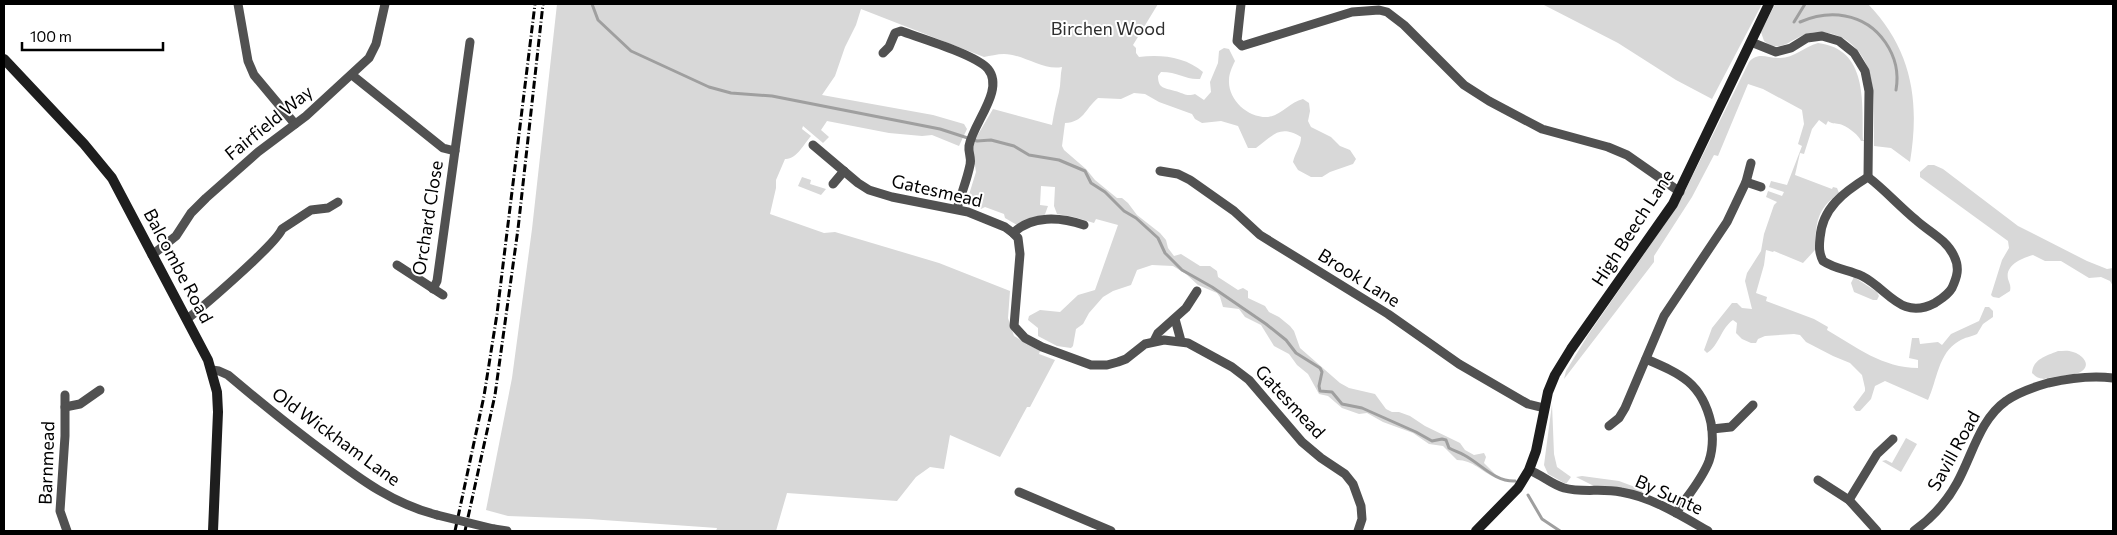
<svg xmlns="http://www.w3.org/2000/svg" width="2117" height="535" font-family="Commissioner,sans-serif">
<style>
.green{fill:#d8d8d8}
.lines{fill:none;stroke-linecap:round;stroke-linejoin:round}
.stream{stroke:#9f9f9f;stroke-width:3}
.street{stroke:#515151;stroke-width:9}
.secondary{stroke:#1e1e1e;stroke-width:10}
.rail{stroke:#000;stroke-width:3;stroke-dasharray:8 2.5 1 2.5;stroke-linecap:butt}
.street-bridge{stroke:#515151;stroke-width:9}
.labels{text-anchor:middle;stroke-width:4;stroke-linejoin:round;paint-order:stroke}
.park-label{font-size:18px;fill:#2f2f2f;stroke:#fff}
.street-label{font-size:18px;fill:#000;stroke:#fff}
</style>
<rect width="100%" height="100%" fill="#fff"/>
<g class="green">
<path d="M557 4H1158L1133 45 1136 48V53L1139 57C1161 54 1186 57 1203 72L1200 79C1185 80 1179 72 1161 72L1158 76C1158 89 1165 88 1175 91 1183 93 1187 97 1195 94L1204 100 1211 92 1210 82 1218 63 1219 51 1224 48 1229 49 1235 61C1232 67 1229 74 1229 80 1228 100 1248 118 1268 117 1282 115 1290 102 1303 99L1309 103 1310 111 1308 121 1311 127 1331 137 1340 146 1350 150 1356 159 1353 164 1330 172 1322 177H1311L1298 170 1293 162C1295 153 1301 146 1301 137 1279 124 1273 136 1256 148H1248L1238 126 1221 121 1202 123 1195 119 1192 114 1159 102 1145 94 1134 93 1121 99 1098 98C1084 110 1084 122 1065 123L1062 146 1064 150 1086 169 1095 180 1117 198H1122L1128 203 1137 215 1160 233 1166 240 1168 248 1174 256 1181 254 1200 266H1210L1217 271 1218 277 1238 290 1243 288 1248 291V298L1265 306 1269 312 1279 317 1290 326 1294 331 1300 348 1340 383 1349 388 1375 394 1386 409 1392 412H1399L1410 416 1425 426 1460 443 1465 450 1474 455 1484 453 1486 457 1484 463 1498 477 1496 478C1482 472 1473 460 1457 460L1443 446 1429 444 1413 433 1383 422 1367 413 1359 414 1342 408 1328 396 1319 394 1308 374 1297 365 1289 354 1274 346 1261 325 1245 317 1239 309 1223 307 1220 297 1217 293 1198 285 1186 274 1173 266 1152 265 1137 270 1131 285 1113 291 1103 297 1089 313 1083 324 1076 329 1073 346 1071 348 1057 346 1038 336V328L1028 320 1029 316 1040 310 1060 312 1078 295 1095 290 1118 225 1096 219 1094 223 1074 217 1057 214 1054 206 1055 187 1041 186 1040 205 1048 206 1044 217 1029 218 1017 225 1005 218 1004 214 985 207 981 209 971 205 967 201 976 172 973 152V143L993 109 1052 125C1054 113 1056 103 1059 92 1061 84 1060 75 1062 67 1043 71 1023 54 1004 54 997 54 990 56 984 57L861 9 856 25 845 47 835 76 822 95 933 115 964 124 967 129 959 146 932 135 922 136 889 133 827 121 821 130 829 137 823 143 803 126 802 129 811 136C804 144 796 160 785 159L776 180V188L770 214 824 233 835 232 939 263 1010 291 1008 318 1014 336 1040 351 1039 354 1055 360 1030 407H1027L1000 457 950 435 944 469 930 467 916 477 897 501 787 493 776 531H716L717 528 589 519 508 516 486 510 512 378 532 229Z"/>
<path d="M1542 4H1762L1712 99 1676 80 1618 43Z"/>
<path d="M1775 4H1868C1912 50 1920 101 1910 162L1891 148 1874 146C1873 108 1881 61 1843 38 1831 32 1818 30 1806 34 1791 39 1780 54 1764 41L1761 32Z"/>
<path d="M1818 43C1868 49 1862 102 1863 140L1866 141H1861C1859 135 1846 125 1839 124 1834 123 1832 124 1828 121L1826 125 1819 120 1812 129 1804 154 1800 153 1795 175 1832 189 1833 187 1837 188 1839 193C1816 210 1816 223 1815 250L1803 263 1774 251 1773 252 1766 250 1764 265 1756 293 1767 297 1766 301 1814 319 1828 327 1827 330C1856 347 1883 368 1918 368V360L1909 358 1912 338H1919L1920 344 1938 342 1942 345 1951 334 1979 321 1985 307H1989L1993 311V317L1983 324 1977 334C1971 337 1965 337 1959 341 1938 353 1937 381 1928 400L1885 381 1875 386 1871 399 1860 411H1856L1853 407 1865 391V388L1862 375 1850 363 1833 356 1806 342 1800 335 1794 334 1765 336 1758 339 1756 343H1751L1742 339 1736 333 1737 323 1733 320C1721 328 1719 346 1707 353L1704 350 1712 328 1732 303H1737L1742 308 1752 309 1745 281 1747 273 1761 251 1764 234 1774 205 1777 202 1766 197 1768 191 1782 196 1784 192 1769 187 1771 181 1787 185 1802 146 1798 144 1804 124 1802 110 1763 89 1748 84 1718 156 1714 155 1692 197 1654 256V262L1564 379 1566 371 1588 335 1678 205 1749 62C1759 51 1768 59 1780 58 1794 58 1804 47 1818 43Z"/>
<path d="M1928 165H1934L1943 169 2018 226 2087 261 2107 269 2113 268V286L2110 281 2101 277 2089 278 2061 261H2045L2033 255C2022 258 2005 265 2008 279 2010 285 2011 286 2010 291L1999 298 1993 297 1991 295 2002 260 2009 248 2008 241 1920 177V172Z"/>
<path d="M802 177 811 180 810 184 826 189 821 195 798 186Z"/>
<path d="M1854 277 1877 292 1879 296 1877 300H1873L1854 292 1851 283Z"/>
<path d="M2058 351C2063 351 2068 350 2073 352 2081 354 2092 364 2082 371 2075 376 2054 376 2044 379 2038 378 2036 377 2032 373 2033 359 2046 356 2058 351Z"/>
<path d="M1552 404 1554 454 1557 467 1571 477 1566 484 1548 474 1544 465Z"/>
<path d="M1906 438 1917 444 1901 472 1882 461 1886 460 1892 463Z"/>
<path d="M1582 476 1619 481 1643 490 1641 493 1617 487 1594 486 1576 477Z"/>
</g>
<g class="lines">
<g class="stream">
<path d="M592 4 598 20 631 51 709 87 731 93 772 96 940 129 977 141 991 140 1014 146 1029 155 1059 160 1085 171 1091 183 1105 192 1124 211 1136 218 1158 238 1165 253 1182 270 1212 287 1266 324 1286 340 1296 353 1320 368 1322 372 1319 386 1320 391 1332 392 1342 404 1362 408 1416 432 1432 441 1442 439 1446 440 1449 448C1454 451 1460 452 1464 455 1481 464 1495 482 1515 481"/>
<path d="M1794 22 1805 4"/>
<path d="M1800 22C1814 16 1829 13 1845 16 1879 22 1902 56 1896 90"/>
<path d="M1528 495 1542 519 1560 531"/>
</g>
<g class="street">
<path d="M238 4 248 61 254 75 295 124"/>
<path d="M1241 4 1237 41 1242 46 1352 12 1379 10 1387 12 1404 25 1464 85 1489 101 1542 129 1608 147 1627 155 1680 192"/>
<path d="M1751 42 1776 52 1791 48 1807 38 1822 36 1839 41 1854 53 1865 71 1869 91 1868 177"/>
<path d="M883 53 889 47 895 33 901 31C920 38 977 55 988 69 1005 90 973 123 969 146 968 153 972 158 970 165 967 180 961 194 957 209"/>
<path d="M352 75 443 148 455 151"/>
<path d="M813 145 858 183 869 190 892 197 968 212 1005 227 1013 233 1018 238 1020 254 1014 326 1025 338 1042 347 1091 365H1107L1118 362 1126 359 1145 344 1164 340 1188 343 1232 367 1249 380 1302 442 1321 458 1345 474 1353 484 1361 506 1362 519 1358 531"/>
<path d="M1160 171 1178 174 1190 180 1234 211 1260 235 1388 314 1459 364 1528 404 1544 408"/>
<path d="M1868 177C1885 190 1899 206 1916 220 1929 232 1946 239 1954 256 1960 268 1957 277 1952 288 1948 295 1941 299 1935 303 1901 321 1888 289 1862 276 1849 270 1835 269 1823 261 1819 253 1819 247 1820 238 1822 208 1844 192 1868 177Z"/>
<path d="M1746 182 1761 187"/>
<path d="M833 184 844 171"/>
<path d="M1013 233C1032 215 1060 217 1084 225"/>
<path d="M152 255 176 236 191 213 206 198 258 152 306 116 369 58 376 44 385 4"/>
<path d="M397 265 443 295"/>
<path d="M433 289 437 281 470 42"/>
<path d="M187 319C204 306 276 244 282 229L311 210 328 208 338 202"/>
<path d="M1175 319 1181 341"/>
<path d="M1154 341 1158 333 1186 308 1197 291"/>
<path d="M1646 359C1681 374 1702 383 1711 423 1713 435 1713 449 1709 461 1702 480 1687 496 1676 513"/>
<path d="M212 370 219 371 228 375C260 402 293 429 327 454 361 480 394 504 437 515"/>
<path d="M65 395V436L60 511 67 531"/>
<path d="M65 407 80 404 100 390"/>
<path d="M1609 426 1619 418 1625 408 1664 316 1727 222 1746 182 1751 163"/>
<path d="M1712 429 1731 427 1753 405"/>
<path d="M1529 470C1542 475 1551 484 1564 488 1582 493 1602 488 1621 492 1652 497 1682 516 1708 531"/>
<path d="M1818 480 1849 500 1877 531"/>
<path d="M1019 492 1111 531"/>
<path d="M1849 500 1877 454 1893 439"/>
<path d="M494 529 507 531"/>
<path d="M1914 531C1932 518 1946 503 1957 483 1972 456 1980 419 2006 401 2018 392 2034 387 2048 383 2070 378 2091 375 2113 378"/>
</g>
<g class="secondary">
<path d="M4 59 84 144 112 178 208 360 217 392 218 412 213 531"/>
<path d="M1476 531 1518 488 1529 470 1536 451 1548 392 1555 375 1571 349 1673 204 1769 4"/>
</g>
<g class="rail">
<path d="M455 531 484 396 497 314 535 4"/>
<path d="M465 531 495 395 518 229 543 4"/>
</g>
<path class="street-bridge" d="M437 515 494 529"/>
</g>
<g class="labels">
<g class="park-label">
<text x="1108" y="35">Birchen Wood</text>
</g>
<g class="street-label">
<text transform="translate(269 123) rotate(-39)" y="6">Fairfield Way</text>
<text transform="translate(937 191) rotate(13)" y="6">Gatesmead</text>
<text transform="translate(428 218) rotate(-81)" y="6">Orchard Close</text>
<text transform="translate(1633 228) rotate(-57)" y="6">High Beech Lane</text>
<text transform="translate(178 266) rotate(62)" y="6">Balcombe Road</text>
<text transform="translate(1359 278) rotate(32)" y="6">Brook Lane</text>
<text transform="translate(1290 402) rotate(47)" y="6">Gatesmead</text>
<text transform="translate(336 437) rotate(36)" y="6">Old Wickham Lane</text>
<text transform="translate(1954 451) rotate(-61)" y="6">Savill Road</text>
<text transform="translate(47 463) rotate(-88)" y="6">Barnmead</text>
<text transform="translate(1669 495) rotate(24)" y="6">By Sunte</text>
</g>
</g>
<rect width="2117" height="535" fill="none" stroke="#000000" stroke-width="10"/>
<path d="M22 42v8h141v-8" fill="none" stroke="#000000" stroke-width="2.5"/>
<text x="30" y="42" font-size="15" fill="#000000" stroke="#ffffff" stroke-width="4" paint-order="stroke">100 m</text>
</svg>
